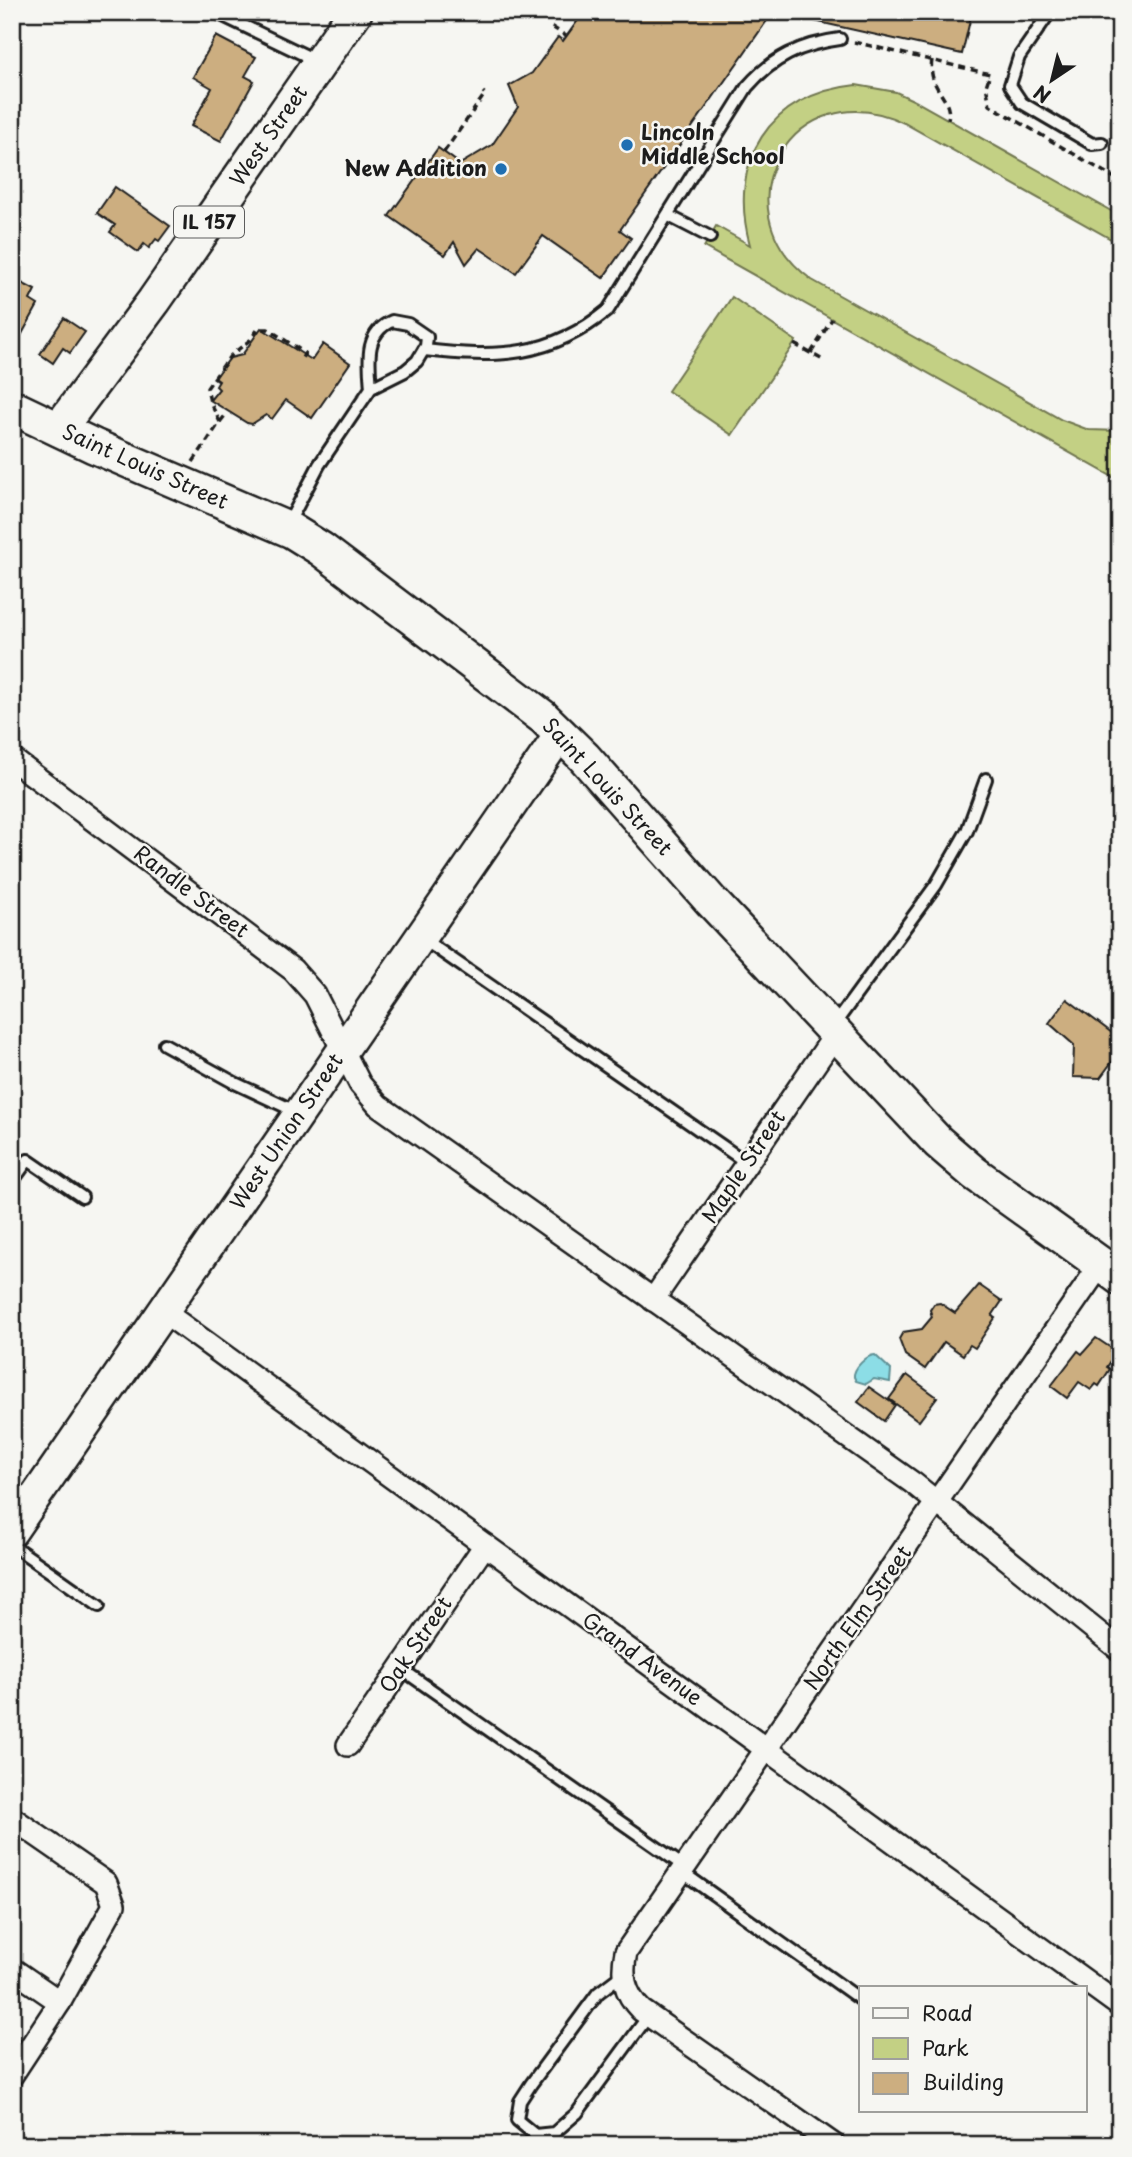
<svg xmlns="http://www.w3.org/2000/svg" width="1132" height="2157" font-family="'Playpen Sans',sans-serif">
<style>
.green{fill:#c3d084;stroke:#707650;stroke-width:2}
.water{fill:#8cdde6;stroke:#5f9095;stroke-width:2}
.building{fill:#ccae80;stroke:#1c1c1c;stroke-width:2}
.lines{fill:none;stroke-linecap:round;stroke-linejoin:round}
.lane-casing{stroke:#1c1c1c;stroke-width:16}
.street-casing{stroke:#1c1c1c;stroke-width:26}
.secondary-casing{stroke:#1c1c1c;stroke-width:35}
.primary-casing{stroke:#1c1c1c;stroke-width:38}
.path{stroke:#1c1c1c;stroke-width:3.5;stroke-dasharray:7 5;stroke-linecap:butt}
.lane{stroke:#f6f6f2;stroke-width:10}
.street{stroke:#f6f6f2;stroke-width:21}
.secondary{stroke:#f6f6f2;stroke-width:30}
.primary{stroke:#f6f6f2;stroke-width:33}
.poi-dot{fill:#1f6fb2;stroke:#f6f6f2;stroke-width:2.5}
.labels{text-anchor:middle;stroke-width:5;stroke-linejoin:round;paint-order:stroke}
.shield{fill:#f6f6f2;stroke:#5d5d5c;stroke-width:2}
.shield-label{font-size:19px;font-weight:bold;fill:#1c1c1c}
.poi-label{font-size:21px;font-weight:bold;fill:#1c1c1c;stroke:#f6f6f2;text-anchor:start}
.street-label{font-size:21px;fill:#1c1c1c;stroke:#f6f6f2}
</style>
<rect width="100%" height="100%" fill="#f6f6f2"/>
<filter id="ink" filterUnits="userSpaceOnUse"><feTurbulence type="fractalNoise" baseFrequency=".0143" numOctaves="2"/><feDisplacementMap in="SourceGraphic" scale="14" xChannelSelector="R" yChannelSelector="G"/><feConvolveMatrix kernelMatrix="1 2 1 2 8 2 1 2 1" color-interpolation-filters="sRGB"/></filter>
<g filter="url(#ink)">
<g class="green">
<path d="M856 85 896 92 915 101 1120 216V244L904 123C795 70 713 208 812 280L1062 420 1089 430 1120 431V481L704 247 716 226 750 245C727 161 769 94 856 85Z"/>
<path d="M732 297 796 341 732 435 668 391Z"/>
</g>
<path class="water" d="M875 1355 891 1370 890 1382 874 1379 866 1384 856 1381 854 1377C853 1368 867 1355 875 1355Z"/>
<g class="building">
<path d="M584 12H773L620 230 631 238 603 278 543 236 516 273 479 248 466 264 454 242 445 255 389 216 438 148 460 164 492 145 518 107 509 86 532 73 558 37 563 41Z"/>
<path d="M805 12H972L962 54 805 19Z"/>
<path d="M216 36 256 57 245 76 254 81 221 141 191 126 212 88 193 77Z"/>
<path d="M115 187 170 226 159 241 156 239 149 248 144 244 138 252 110 232 115 225 97 213Z"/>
<path d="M12 278 35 290 30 300 38 305 12 352Z"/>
<path d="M64 318 85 332 70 353 63 348 53 363 40 354Z"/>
<path d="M261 328 312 360 323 344 350 363 312 418 286 400 272 419 266 415 252 424 247 423 210 400 219 389 216 386 219 381 215 378 230 358 242 355Z"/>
<path d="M1067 999 1120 1039V1051L1100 1078 1073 1077 1074 1045 1049 1023Z"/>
<path d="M979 1285 1002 1301 992 1316 995 1318 975 1348 970 1345 963 1355 944 1342 925 1369 905 1355 899 1339 903 1332 922 1329 932 1317 930 1310 934 1304 940 1303 955 1313Z"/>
<path d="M1096 1338 1117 1352 1107 1367 1110 1369 1099 1386 1096 1384 1091 1390 1079 1382 1067 1398 1051 1386 1078 1351 1082 1354Z"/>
<path d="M907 1375 937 1397 919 1421 889 1399Z"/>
<path d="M869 1387 895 1405 884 1421 858 1402Z"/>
</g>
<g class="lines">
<g class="lane-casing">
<g id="lane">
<path d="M215 12 317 61"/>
<path d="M1050 12 1019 57 1010 85 1022 103 1092 144 1102 143"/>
<path d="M669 216 710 237"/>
<path d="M424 350C497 358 550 358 608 310L747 87C772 58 801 44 840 39"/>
<path d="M287 526 319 465 371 388 405 371 417 361 426 346 427 337 408 324 392 321C364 333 369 362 371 388"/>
<path d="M423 939 747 1163"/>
<path d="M834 1025 936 885 967 831 986 779"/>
<path d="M164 1044 235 1083 297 1112"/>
<path d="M12 1182 28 1160 82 1197"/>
<path d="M12 1545 99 1606"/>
<path d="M400 1668 685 1867"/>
<path d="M682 1872 861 2000"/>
<path d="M623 1974 598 1993 531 2084 520 2101 517 2120 535 2135 554 2133 577 2113 649 2015"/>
</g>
</g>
<g class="street-casing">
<g id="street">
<path d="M12 759 293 970 315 995 360 1084 378 1105 913 1483 1120 1650"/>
<path d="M653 1300 835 1035"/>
<path d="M164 1312 1120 2006"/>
<path d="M348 1745 485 1545"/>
<path d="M12 1818 106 1883 114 1905 60 2002 12 2075"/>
<path d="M12 1969 60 2002"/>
<path d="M834 2145 641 2010C624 1993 621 1975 626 1952L1101 1264"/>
</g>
</g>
<g class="secondary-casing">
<path id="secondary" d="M12 1531 561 733"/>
</g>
<g class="primary-casing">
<g id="primary">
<path d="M12 407 94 446 292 531 321 549 543 717 584 757 711 901 938 1142 974 1173 1120 1278"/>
<path d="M59 429 154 301 355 12"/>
</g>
</g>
<g class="path">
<path d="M552 27 566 36"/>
<path d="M854 42 990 74 986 86 990 105 1120 181"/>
<path d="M932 60C927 90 953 97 948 119"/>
<path d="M444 152 485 94 483 92"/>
<path d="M794 344 823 360"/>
<path d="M811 353 832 319"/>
<path d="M220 422 227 413"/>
<path d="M193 462 220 422 210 402 207 388 230 356 250 340 258 329H268L305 353 302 358"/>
</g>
<use href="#lane" class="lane"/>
<use href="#street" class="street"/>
<use href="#secondary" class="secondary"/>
<use href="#primary" class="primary"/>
</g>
</g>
<g class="poi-dot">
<circle cx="627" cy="145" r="7"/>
<circle cx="501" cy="169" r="7"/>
</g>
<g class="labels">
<rect class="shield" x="174" y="206.5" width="70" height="31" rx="5"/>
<g class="shield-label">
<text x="209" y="229">IL 157</text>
</g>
<g class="poi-label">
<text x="641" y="140">Lincoln<tspan x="641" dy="24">Middle School</tspan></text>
<text x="487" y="176" text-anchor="end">New Addition</text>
</g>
<g class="street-label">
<text transform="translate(269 136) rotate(-55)" y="7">West Street</text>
<text transform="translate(145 467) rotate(24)" y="7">Saint Louis Street</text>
<text transform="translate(607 787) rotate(47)" y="7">Saint Louis Street</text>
<text transform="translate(191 892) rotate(37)" y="7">Randle Street</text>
<text transform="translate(287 1132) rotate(-56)" y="7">West Union Street</text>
<text transform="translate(744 1167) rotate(-56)" y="7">Maple Street</text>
<text transform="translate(858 1618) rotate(-55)" y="7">North Elm Street</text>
<text transform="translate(416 1645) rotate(-56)" y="7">Oak Street</text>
<text transform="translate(642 1659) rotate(36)" y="7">Grand Avenue</text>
</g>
</g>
<rect width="1132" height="2157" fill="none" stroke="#f6f6f2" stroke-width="42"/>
<rect x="21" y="21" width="1090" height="2115" fill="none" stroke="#1c1c1c" stroke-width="2.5" filter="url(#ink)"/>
<rect x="859" y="1986" width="228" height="126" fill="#f6f6f2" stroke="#9f9f9c" stroke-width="2"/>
<rect x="873" y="2008" width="35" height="10" fill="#f6f6f2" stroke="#9f9f9c" stroke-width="2"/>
<text x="922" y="2021" font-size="21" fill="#1c1c1c">Road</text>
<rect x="873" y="2038" width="35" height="21" fill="#c3d084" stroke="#9f9f9c" stroke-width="2"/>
<text x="922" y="2056" font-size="21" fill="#1c1c1c">Park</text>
<rect x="873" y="2073" width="35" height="21" fill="#ccae80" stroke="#9f9f9c" stroke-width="2"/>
<text x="922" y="2090" font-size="21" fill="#1c1c1c">Building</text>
<g transform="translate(1052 80) rotate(215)" stroke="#f6f6f2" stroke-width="5" paint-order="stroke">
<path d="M0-5L12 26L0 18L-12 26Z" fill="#1c1c1c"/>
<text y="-10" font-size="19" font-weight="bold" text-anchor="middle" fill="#1c1c1c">N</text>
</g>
</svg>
